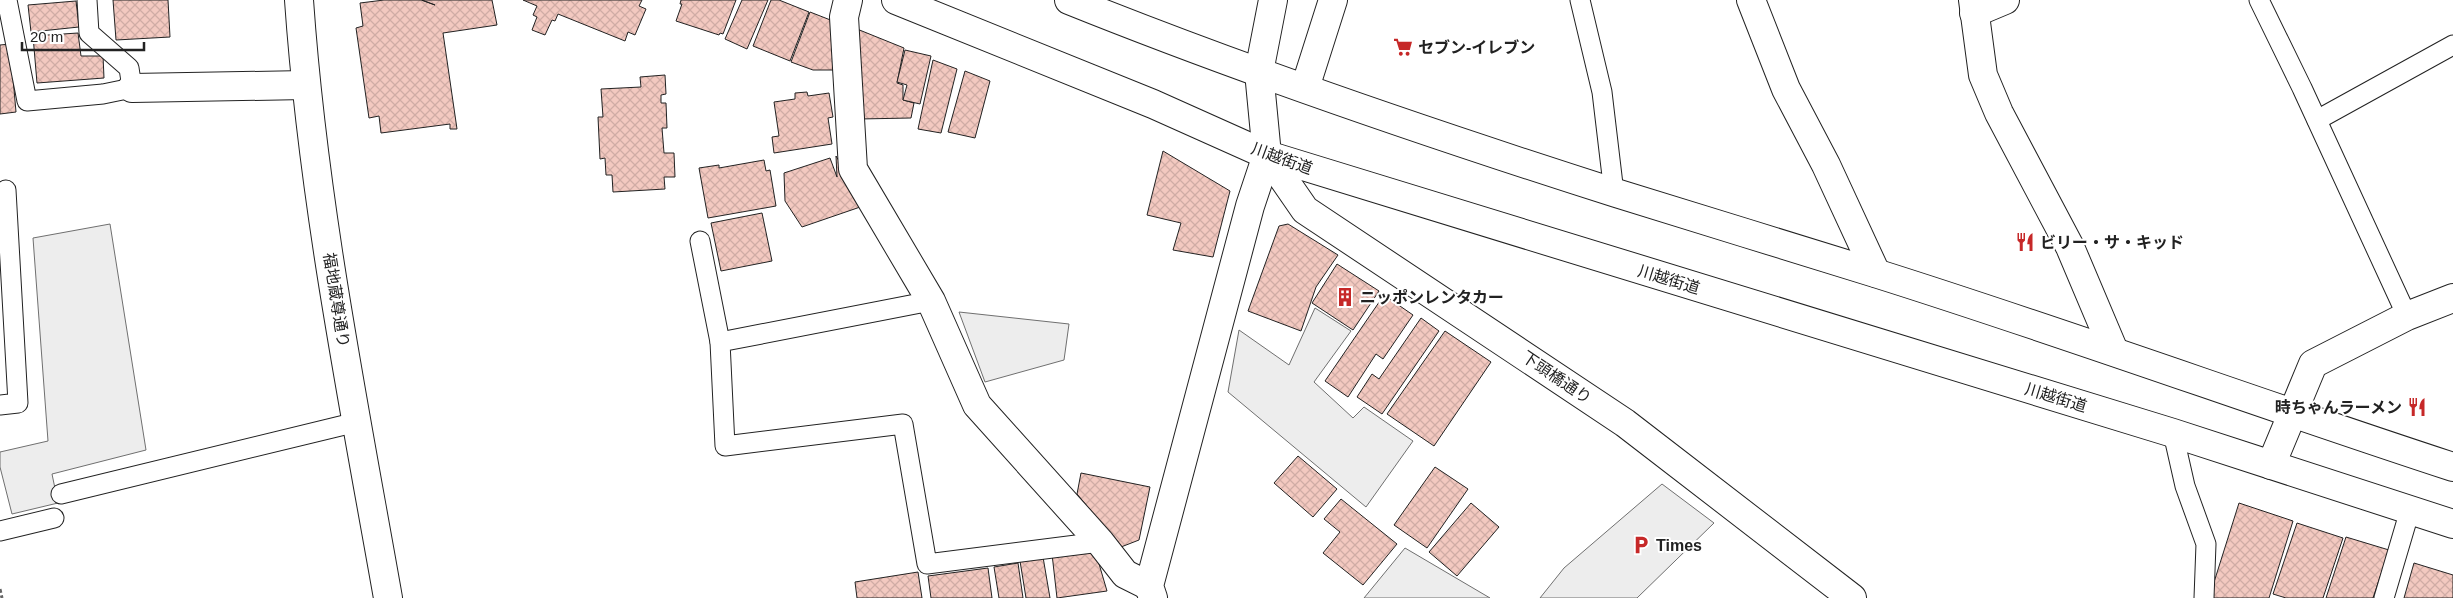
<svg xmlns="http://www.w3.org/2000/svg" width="2453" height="598" font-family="Helvetica,'Noto Sans JP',sans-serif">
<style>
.parking{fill:#ededed;stroke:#6f6f6f}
.building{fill:url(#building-cross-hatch);stroke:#222}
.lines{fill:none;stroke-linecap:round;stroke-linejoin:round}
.lane-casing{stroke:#222;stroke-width:21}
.street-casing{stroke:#222;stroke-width:30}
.secondary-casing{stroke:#222;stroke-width:30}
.highway-casing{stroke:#222;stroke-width:30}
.path{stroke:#646464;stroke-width:3;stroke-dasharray:4 2.5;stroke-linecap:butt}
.lane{stroke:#fff;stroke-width:19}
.street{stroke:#fff;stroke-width:28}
.secondary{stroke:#fff;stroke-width:28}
.highway{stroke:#fff;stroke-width:28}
.labels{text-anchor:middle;stroke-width:4;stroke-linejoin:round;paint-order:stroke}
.poi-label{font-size:16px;font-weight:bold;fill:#222;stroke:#fff;text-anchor:start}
.street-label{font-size:16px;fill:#222;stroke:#fff}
</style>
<defs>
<pattern id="building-cross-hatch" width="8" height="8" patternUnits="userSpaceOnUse" patternTransform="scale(1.25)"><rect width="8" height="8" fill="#f3c9c0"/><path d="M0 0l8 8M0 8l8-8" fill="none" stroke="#d0aca5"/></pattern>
</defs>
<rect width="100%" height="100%" fill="#fff"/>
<g class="parking">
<path d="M110 224 146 450 52 474 58 503 12 514 0 467V452L48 441 33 238Z"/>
<path d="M1315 308 1351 331 1314 382 1353 418 1364 407 1413 441 1366 507 1228 392 1239 330 1289 365Z"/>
<path d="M959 312 1069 324 1064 360 985 382Z"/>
<path d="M1662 484 1714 523 1637 598H1540L1564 568Z"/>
<path d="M1405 548 1490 598H1364Z"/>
</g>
<g class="building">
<path d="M113 0H168L170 37 116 40Z"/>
<path d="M384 0H421L435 5 422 0H492L497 25 443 33 457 129H450V124L381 133 379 116 369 118 356 28 363 26 360 3Z"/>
<path d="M523 0H642L639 6 646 9 635 35 628 32 625 41 558 14 555 21 552 20 545 35 532 30 537 17 533 15 537 6Z"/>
<path d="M681 0H736L723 34 720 33 719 35 676 21 682 4H680Z"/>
<path d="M742 0H768L747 49 725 39Z"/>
<path d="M771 0H779L809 12 790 61 753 46Z"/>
<path d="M76 1 79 27 31 32 28 5Z"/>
<path d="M810 12 833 21 834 70H813L791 62Z"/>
<path d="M857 29 904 48 897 83 903 85V100L914 103 911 118 859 119Z"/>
<path d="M78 33 81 56H103L104 78 37 83 33 36Z"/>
<path d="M10 44 16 112 0 114V45Z"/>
<path d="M905 50 931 56 920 104 903 100 907 85 897 82Z"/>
<path d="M933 60 957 69 941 133 918 129Z"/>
<path d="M965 71 990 81 975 138 948 132Z"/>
<path d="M665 75 666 94 661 95V103H666L667 128H662L664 153H674L675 177H664L665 189 613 192 612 175H606L605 158 600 159 598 117H603L601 89 641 87 640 77Z"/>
<path d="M807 92 808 96 829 93 833 117 828 118 832 144 774 153 772 137 779 136 774 102 795 99V93Z"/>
<path d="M1163 151 1230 191 1213 257 1173 250 1181 223 1147 215Z"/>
<path d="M836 156 866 205 802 227 785 201 784 173 830 158 837 177Z"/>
<path d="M764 160 766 171 770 170 776 206 708 218 699 168 719 165V168Z"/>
<path d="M762 213 772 261 721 271 711 223Z"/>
<path d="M1288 224 1338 255 1316 287 1301 331 1248 311 1279 226Z"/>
<path d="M1337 264 1379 291 1353 330 1312 303Z"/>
<path d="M1384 295 1413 315 1383 359 1376 354 1348 397 1325 381Z"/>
<path d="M1421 318 1439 331 1382 414 1357 397 1372 374 1379 379Z"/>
<path d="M1445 331 1491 362 1434 446 1387 414Z"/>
<path d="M1298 456 1337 489 1313 517 1274 483Z"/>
<path d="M1435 467 1468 489 1427 548 1394 525Z"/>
<path d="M1081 473 1150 487 1139 540 1121 547 1077 494Z"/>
<path d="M1341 499 1397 544 1363 585 1323 553 1340 532 1324 519Z"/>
<path d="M1471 503 1499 527 1457 576 1429 552Z"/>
<path d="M2239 503 2293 521 2269 598H2209Z"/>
<path d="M2297 523 2343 538 2323 598H2286L2273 594Z"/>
<path d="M2346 537 2389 550 2373 598H2326Z"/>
<path d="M1079 551 1091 553 1097 557 1107 591 1057 598 1052 554Z"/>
<path d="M1043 557 1050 598H1026L1020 561Z"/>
<path d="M1018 563 1023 598H999L994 567Z"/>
<path d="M2414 563 2453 575V598H2404Z"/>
<path d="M988 568 992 598H931L928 576Z"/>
<path d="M918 572 922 598H857L855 582Z"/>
</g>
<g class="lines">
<g class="lane-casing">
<g id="lane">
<path d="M7 0 27 101 103 94 132 88 129 68 89 33 87 0"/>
<path d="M1580 0 1602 92 1614 193"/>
<path d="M2259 0 2302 88 2407 316"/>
<path d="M2317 120 2453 45"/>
<path d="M700 241 720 342"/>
<path d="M931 301 720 342 725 446 903 424 927 564 1100 542"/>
<path d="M0 405 18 403 6 190"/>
<path d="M2173 433 2185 486 2206 544 2204 598"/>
<path d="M61 494 357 422"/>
<path d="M0 531 54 518"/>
<path d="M2384 598 2410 510"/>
</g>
</g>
<g class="street-casing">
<g id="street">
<path d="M848 0 844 17 853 169 931 301 977 405 1100 542 1125 574 1149 586"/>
<path d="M1751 0 1786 89 1826 165 1876 273"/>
<path d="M1973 0 1983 75 1999 113 2070 247 2114 351"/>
<path d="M1974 13 2005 0"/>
<path d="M132 88 305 85"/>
<path d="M1305 88 1333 0"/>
<path d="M2271 465 2313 364 2407 316 2453 298"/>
</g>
</g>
<g class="secondary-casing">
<g id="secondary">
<path d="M299 0C313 201 353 400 388 598"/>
<path d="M1267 155 1305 210 1625 423 1852 598"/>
<path d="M1153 598 1149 586 1250 206 1267 155 1259 72 1273 0"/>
</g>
</g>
<g class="highway-casing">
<g id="highway">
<path d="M896 0 1153 104 1267 155 2173 433 2453 524"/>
<path d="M1069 0C1248 72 1431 134 1616 193 1702 220 1789 246 1875 273 2069 334 2260 404 2453 467"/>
</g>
</g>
<path class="path" d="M0 589 2 598"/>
<use href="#lane" class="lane"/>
<use href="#street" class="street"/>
<use href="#secondary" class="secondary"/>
<use href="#highway" class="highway"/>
</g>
<defs>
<g id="supermarket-bare" transform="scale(1.5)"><path d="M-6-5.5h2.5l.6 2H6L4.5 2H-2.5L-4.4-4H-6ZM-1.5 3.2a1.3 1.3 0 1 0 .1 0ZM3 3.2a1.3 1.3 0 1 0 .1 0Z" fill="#c62828" stroke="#fff" stroke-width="2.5" paint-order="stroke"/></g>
<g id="restaurant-bare" transform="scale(1.5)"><path d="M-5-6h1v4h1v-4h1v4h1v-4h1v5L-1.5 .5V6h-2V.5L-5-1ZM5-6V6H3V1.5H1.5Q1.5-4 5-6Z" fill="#c62828" stroke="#fff" stroke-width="2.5" paint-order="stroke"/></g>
<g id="building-bare" transform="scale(1.5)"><path d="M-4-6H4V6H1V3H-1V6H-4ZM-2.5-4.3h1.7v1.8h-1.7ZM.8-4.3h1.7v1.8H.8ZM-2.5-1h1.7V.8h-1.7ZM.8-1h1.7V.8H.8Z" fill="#c62828" stroke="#fff" stroke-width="2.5" paint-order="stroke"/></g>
<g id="parking-bare" transform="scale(1.5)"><path d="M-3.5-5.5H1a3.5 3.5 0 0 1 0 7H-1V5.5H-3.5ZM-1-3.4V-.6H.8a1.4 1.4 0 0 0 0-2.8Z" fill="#c62828" stroke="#fff" stroke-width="2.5" paint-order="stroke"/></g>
</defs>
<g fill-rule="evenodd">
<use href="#supermarket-bare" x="1403" y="47"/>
<use href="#restaurant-bare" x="2025" y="242"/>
<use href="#building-bare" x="1345" y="297"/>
<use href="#restaurant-bare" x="2417" y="407"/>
<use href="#parking-bare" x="1641" y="545"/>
</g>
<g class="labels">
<g class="poi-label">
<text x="1418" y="53">セブン-イレブン</text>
<text x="2040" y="248">ビリー・サ・キッド</text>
<text x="1360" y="303">ニッポンレンタカー</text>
<text x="2402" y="413" text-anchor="end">時ちゃんラーメン</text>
<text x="1656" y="551">Times</text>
</g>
<g class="street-label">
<text transform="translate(1282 158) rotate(20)" y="6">川越街道</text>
<text transform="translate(1669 279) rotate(17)" y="6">川越街道</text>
<text transform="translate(337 300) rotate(81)" y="6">福地蔵尊通り</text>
<text transform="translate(1557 377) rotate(34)" y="6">下頭橋通り</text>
<text transform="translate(2056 397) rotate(17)" y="6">川越街道</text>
</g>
</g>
<path d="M22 42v8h122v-8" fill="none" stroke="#222222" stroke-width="2.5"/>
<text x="30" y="42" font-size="15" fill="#222222" stroke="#ffffff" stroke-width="4" paint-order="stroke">20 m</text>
</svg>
